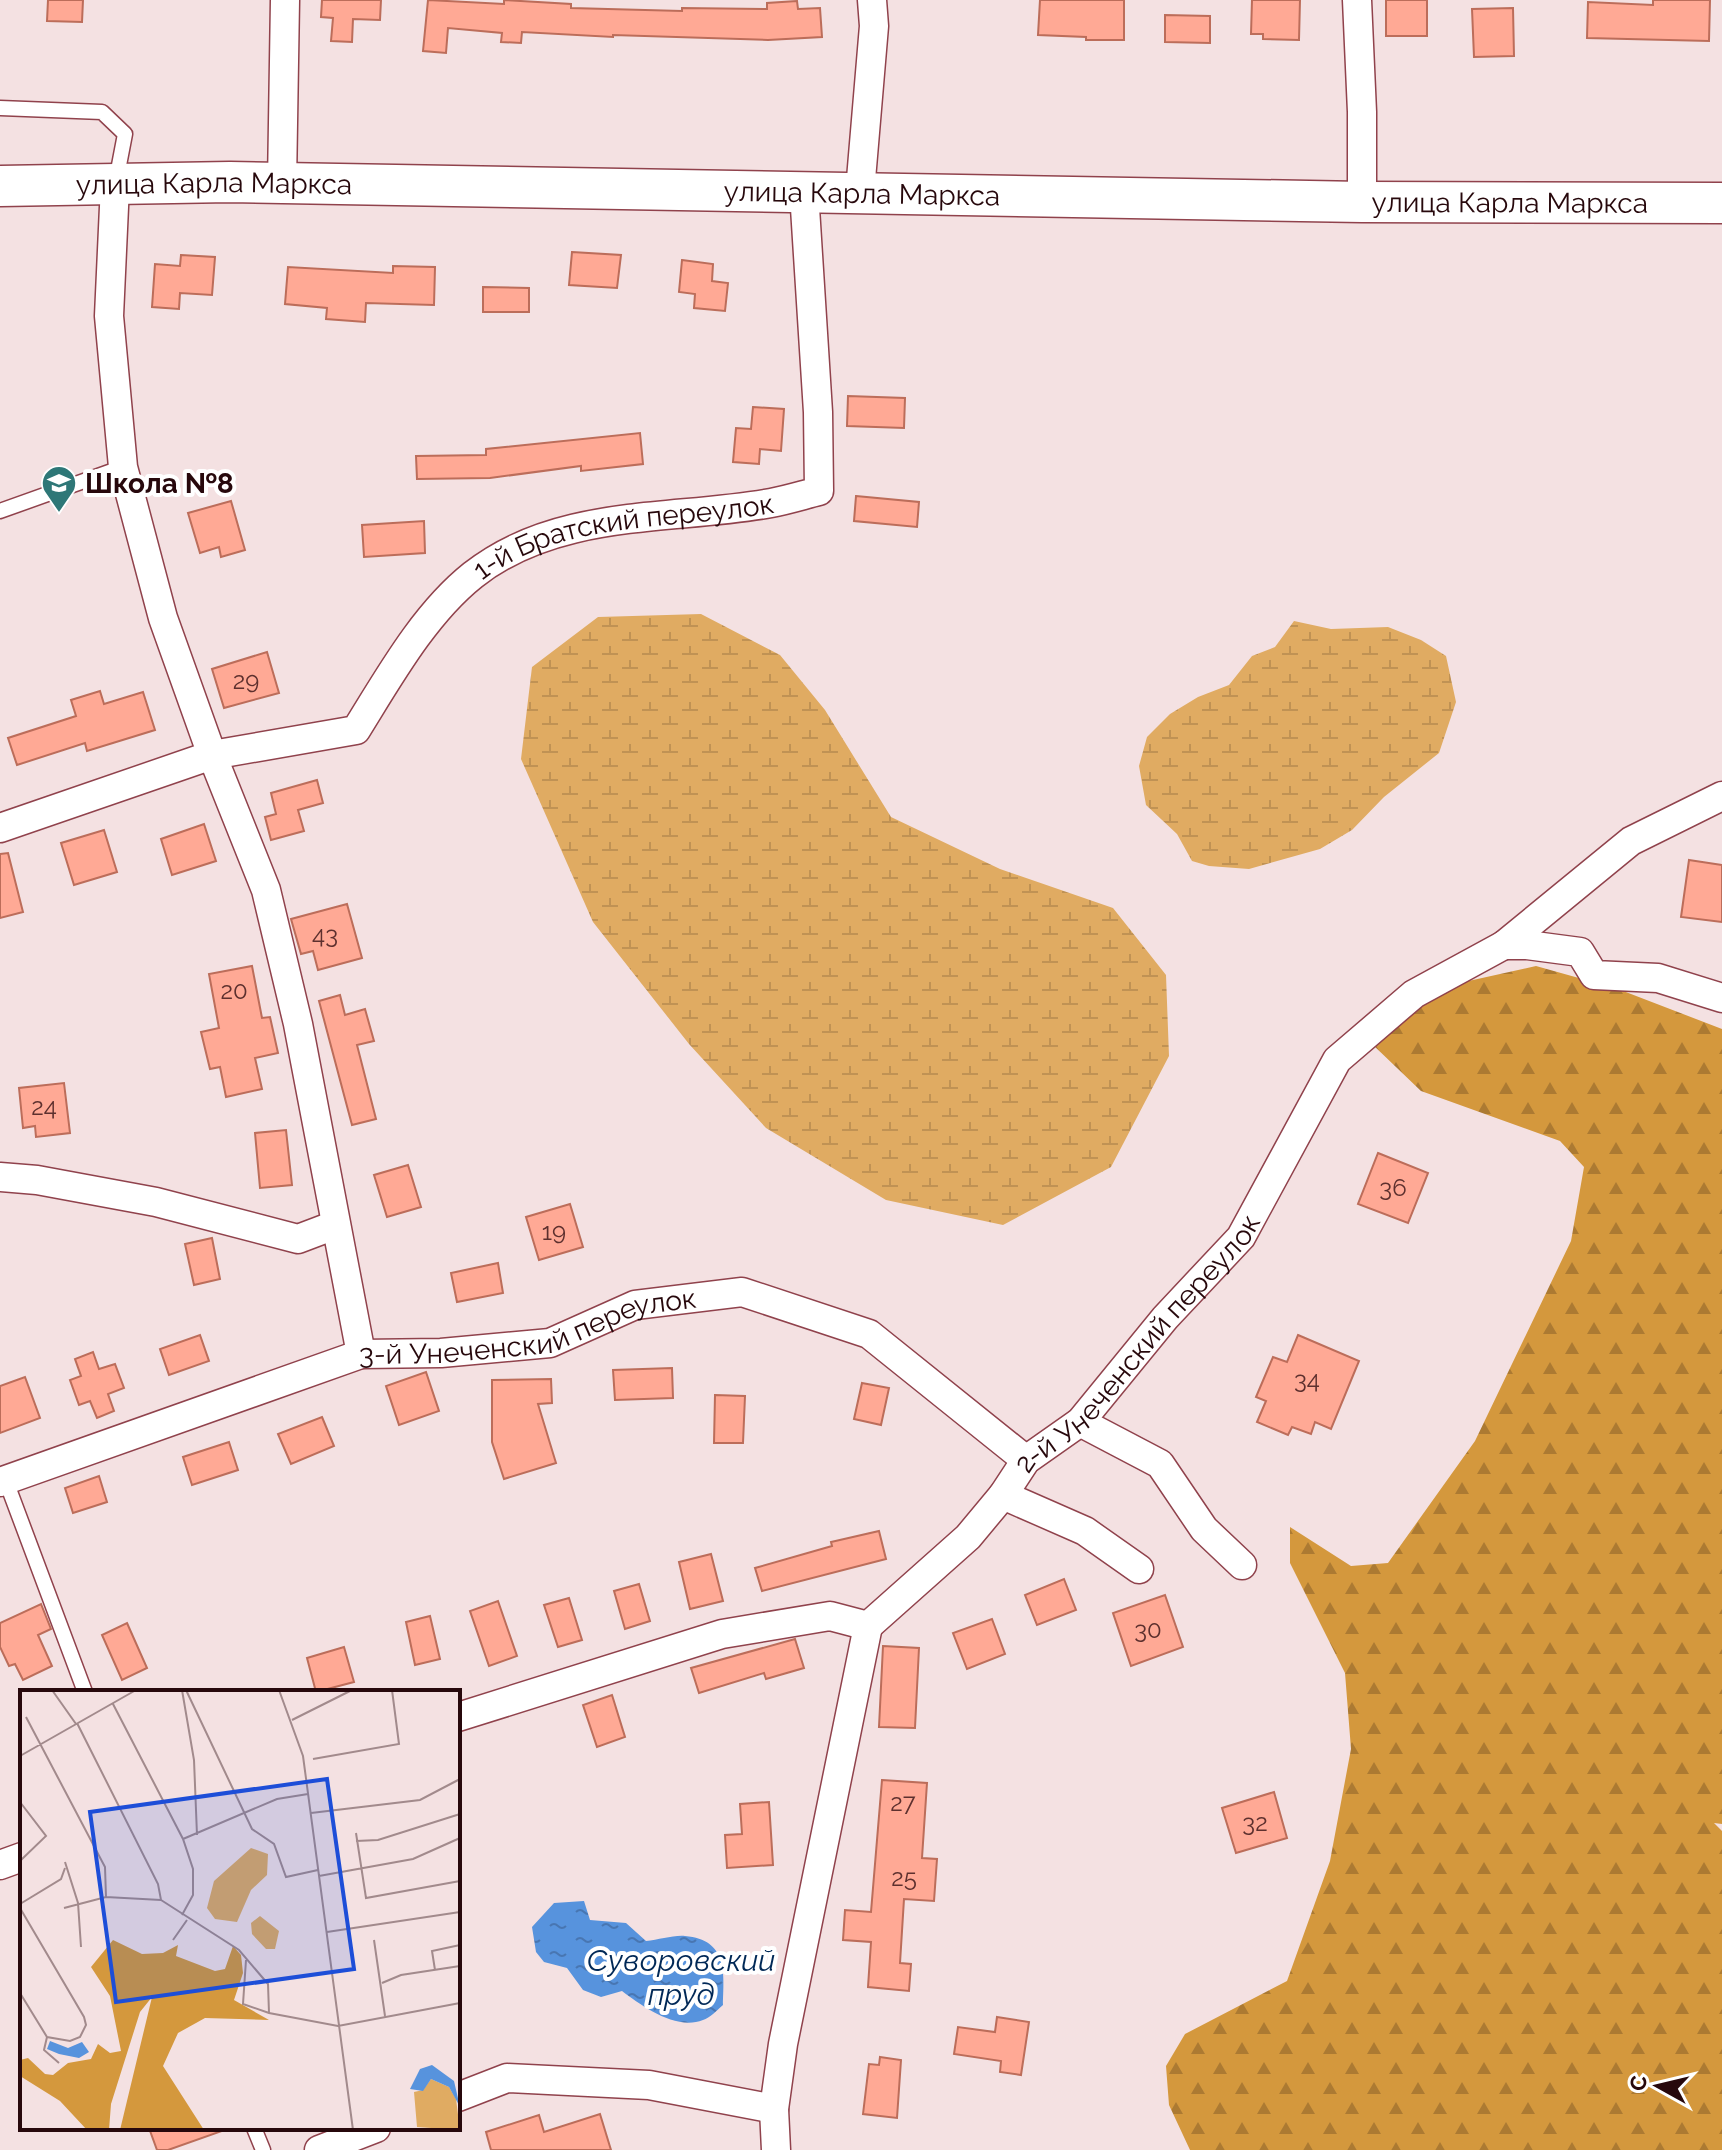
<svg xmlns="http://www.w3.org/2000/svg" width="1722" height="2150" font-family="Raleway,sans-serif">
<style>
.forest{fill:url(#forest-firs)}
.wetland{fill:url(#wetland-marsh)}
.water{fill:url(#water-ripples)}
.building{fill:#ffa995;stroke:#bc6d5a;stroke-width:2}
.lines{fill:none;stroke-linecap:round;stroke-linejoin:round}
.lane-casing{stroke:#90424c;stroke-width:17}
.street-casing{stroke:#90424c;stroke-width:31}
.secondary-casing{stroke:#90424c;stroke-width:43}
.lane{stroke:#fff;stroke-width:14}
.street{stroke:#fff;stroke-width:28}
.secondary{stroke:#fff;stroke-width:40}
.labels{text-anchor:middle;stroke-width:8;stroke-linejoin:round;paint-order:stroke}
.number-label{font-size:24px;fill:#5d302e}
.street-label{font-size:28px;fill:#27080c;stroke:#fff}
.poi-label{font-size:28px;font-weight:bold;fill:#27080c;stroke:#fff;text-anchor:start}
.water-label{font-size:30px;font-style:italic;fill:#002856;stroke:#fff}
.inset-road{fill:none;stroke:#a28a8c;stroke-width:2}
.view{fill:#1d4ed8;fill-opacity:0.15;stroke:#1d4ed8;stroke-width:4}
.inset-edge{fill:none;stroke:#27080c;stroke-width:4}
</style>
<defs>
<pattern id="forest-firs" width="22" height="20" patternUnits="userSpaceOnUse" patternTransform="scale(2)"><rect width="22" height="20" fill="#d4983d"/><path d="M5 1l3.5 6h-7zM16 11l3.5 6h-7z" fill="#ac7a32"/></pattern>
<pattern id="wetland-marsh" width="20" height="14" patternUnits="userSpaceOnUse" patternTransform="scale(2)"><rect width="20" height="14" fill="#e0ab62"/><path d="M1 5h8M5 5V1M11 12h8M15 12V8" fill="none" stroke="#c09254"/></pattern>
<pattern id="water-ripples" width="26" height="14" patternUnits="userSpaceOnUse" patternTransform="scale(2)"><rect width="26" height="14" fill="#5793dd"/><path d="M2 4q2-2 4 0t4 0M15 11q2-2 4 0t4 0" fill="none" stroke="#4876b2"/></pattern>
</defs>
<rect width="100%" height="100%" fill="#f4e1e2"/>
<path class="forest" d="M1536 966 1618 989 1722 1029V1824L1714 1823 1722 1831V2150H1190L1169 2105 1166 2066 1185 2034 1287 1981 1330 1861 1351 1749 1345 1673 1290 1563V1527L1351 1566 1388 1563 1475 1441 1571 1241 1584 1167 1560 1141 1421 1091 1372 1044 1398 1017 1464 982Z"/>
<g class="wetland">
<path d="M701 614 780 655 825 710 891 817 1000 869 1113 908 1166 975 1169 1056 1111 1167 1003 1225 886 1200 766 1128 689 1044 593 922 521 759 532 667 598 617Z"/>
<path d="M1294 621 1331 629 1388 627 1421 640 1446 656 1456 702 1439 753 1384 797 1352 830 1320 849 1249 869 1209 866 1192 861 1177 834 1146 805 1139 766 1147 737 1170 714 1198 697 1229 685 1252 656 1275 647Z"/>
</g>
<path class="water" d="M584 1901 590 1920 626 1923 646 1941C659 1940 673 1935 685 1936 728 1940 724 1972 723 2005 717 2010 710 2018 703 2020 676 2031 642 2006 622 1991L601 1997 583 1990 567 1968 544 1962 536 1952 532 1927 554 1903Z"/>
<g class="building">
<path d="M48 0H83L82 22 47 21Z"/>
<path d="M322 0H381L380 20 353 19 352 42 331 41 333 18 321 17Z"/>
<path d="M428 0 504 4V0L571 4V8L682 11V8L767 9V3L797 1 798 9 820 8 822 37 768 40 613 35V37L522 32 521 43 501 42 502 33 448 28 446 53 423 51Z"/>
<path d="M1040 0H1124V40H1086V37L1038 35Z"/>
<path d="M1252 0H1300L1299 40 1263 39V34H1251Z"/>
<rect x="1386" y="0" width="41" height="36"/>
<path d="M1653 0H1710L1709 41 1587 38 1588 2 1653 5Z"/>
<path d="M1513 8 1514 56 1474 57 1472 9Z"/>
<path d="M1165 15 1210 16V43L1165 42Z"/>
<path d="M572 252 621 255 617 288 569 285Z"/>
<path d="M181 255 215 257 212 295 180 293 179 309 152 307 155 264 180 266Z"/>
<path d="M682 260 713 264 712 281 728 283 725 311 694 308 695 294 679 292Z"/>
<path d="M393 266 435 267 434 305 366 303 365 322 326 319 327 308 285 304 288 267 393 273Z"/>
<path d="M483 287 529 288V312H483Z"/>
<path d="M848 396 905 398 904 428 847 426Z"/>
<path d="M753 407 784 409 781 451 760 449 759 464 733 462 736 428 751 429Z"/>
<path d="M640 433 643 464 581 471V466L490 478 417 479 416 456 486 455V449Z"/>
<path d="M856 496 919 502 917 527 854 521Z"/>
<path d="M231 501 245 550 221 557 219 547 200 553 188 513Z"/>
<path d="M424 521 425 553 364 557 362 525Z"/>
<path d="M267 652 279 693 224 708 212 669Z"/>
<path d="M100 691 104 704 143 692 155 730 87 751 85 743 17 765 8 738 76 716 71 700Z"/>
<path d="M317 780 323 803 298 810 304 831 271 840 265 817 276 814 271 793Z"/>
<path d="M204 824 216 861 172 875 161 839Z"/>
<path d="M104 830 117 872 74 885 61 843Z"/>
<path d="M8 853 23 912 0 918V854Z"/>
<path d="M1689 860 1722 865V922L1681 917Z"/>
<path d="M347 904 362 958 318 970 313 951 301 954 291 919Z"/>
<path d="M252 966 262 1018 270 1017 278 1053 255 1058 262 1089 226 1097 220 1067 210 1069 201 1032 219 1028 209 974Z"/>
<path d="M340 995 345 1015 365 1009 374 1041 357 1045 376 1119 352 1125 319 1001Z"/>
<path d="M64 1083 70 1133 36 1137 35 1126 23 1128 19 1088Z"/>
<path d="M286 1130 292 1185 260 1188 255 1133Z"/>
<path d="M1378 1153 1428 1173 1408 1223 1358 1204Z"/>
<path d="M408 1165 421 1207 387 1217 374 1175Z"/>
<path d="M570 1204 583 1247 539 1260 526 1217Z"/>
<path d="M212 1238 220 1279 194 1285 185 1244Z"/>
<path d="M498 1263 503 1293 457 1302 451 1273Z"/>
<path d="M200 1335 209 1361 169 1375 160 1349Z"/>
<path d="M1298 1335 1359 1361 1331 1429 1315 1422 1311 1434 1292 1427 1288 1435 1257 1422 1266 1401 1256 1397 1273 1357 1287 1362Z"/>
<path d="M93 1352 99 1369 115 1364 124 1388 108 1394 114 1411 97 1418 90 1401 79 1405 70 1380 81 1376 75 1359Z"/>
<path d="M672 1368 673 1398 615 1400 613 1370Z"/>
<path d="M426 1372 439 1411 399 1425 386 1386Z"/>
<path d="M25 1377 40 1418 0 1433V1386Z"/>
<path d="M551 1379 552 1403 538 1404 556 1463 504 1479 492 1442V1380Z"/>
<path d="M862 1383 889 1388 881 1425 854 1419Z"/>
<path d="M715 1395 745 1396 743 1443H714Z"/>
<path d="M322 1417 334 1446 291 1464 278 1434Z"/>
<path d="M229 1442 238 1470 192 1485 183 1457Z"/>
<path d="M99 1476 107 1502 73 1513 65 1488Z"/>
<path d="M879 1531 886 1559 762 1591 755 1568 832 1546 831 1542Z"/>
<path d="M711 1554 723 1601 690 1609 679 1562Z"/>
<path d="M1064 1579 1076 1610 1037 1625 1025 1595Z"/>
<path d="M639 1584 650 1621 625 1629 614 1591Z"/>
<path d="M1165 1595 1183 1647 1131 1666 1113 1613Z"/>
<path d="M569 1598 582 1640 558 1647 544 1605Z"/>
<path d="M498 1601 517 1656 489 1666 470 1611Z"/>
<path d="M41 1604 51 1629 38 1635 52 1666 23 1680 15 1664 9 1666 0 1647V1623Z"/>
<path d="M430 1616 440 1659 415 1665 406 1622Z"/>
<path d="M992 1619 1005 1654 967 1669 953 1633Z"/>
<path d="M127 1623 147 1668 122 1680 102 1635Z"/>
<path d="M795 1639 804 1668 766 1679 764 1673 699 1693 691 1668Z"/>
<path d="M883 1646 919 1648 915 1728 879 1727Z"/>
<path d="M344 1647 354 1682 316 1692 307 1658Z"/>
<path d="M612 1695 625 1737 597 1747 583 1705Z"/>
<path d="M882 1780 927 1783 922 1858 937 1859 934 1901 904 1899 900 1963 911 1964 909 1991 868 1987 871 1942 843 1940 845 1910 871 1912Z"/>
<path d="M1274 1792 1287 1838 1236 1853 1222 1808Z"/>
<path d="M769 1802 773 1865 727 1868 725 1835 742 1834 740 1804Z"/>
<path d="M997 2017 1029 2022 1021 2075 1000 2072 1001 2061 954 2054 958 2027 995 2032Z"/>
<path d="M880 2057 901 2060 897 2118 863 2114 869 2064 879 2065Z"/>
<path d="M600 2114 611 2150H491L486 2132 539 2115 544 2132Z"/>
<path d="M149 2128H221L222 2131 168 2150H157Z"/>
</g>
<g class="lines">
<g class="lane-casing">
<g id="lane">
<path d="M0 108 102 112 125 134 116 181"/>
<path d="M0 511 123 467"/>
<path d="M6 1481 85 1692"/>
<path d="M254 2128 263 2150"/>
</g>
</g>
<g class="street-casing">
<g id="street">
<path d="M1357 0 1362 112V202"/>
<path d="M282 184 285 0"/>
<path d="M115 185 109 316 123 467 163 618 212 755 266 890 298 1024 361 1354"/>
<path d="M860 191 874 26 872 0"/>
<path id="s1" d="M0 828 212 755 356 730C389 677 424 614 473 575 558 508 671 521 771 503 787 500 803 495 819 491L818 412 804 192"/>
<path d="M1504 945H1527L1580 952 1594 975 1658 978 1722 998"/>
<path d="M0 1177 37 1180 156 1202 298 1239 335 1225"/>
<path d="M1080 1422 1160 1464 1204 1529 1242 1565"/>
<path id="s2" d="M0 1482 361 1354 441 1353 550 1343 635 1305 742 1292 869 1334 1026 1460"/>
<path d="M1003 1495 1085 1531 1139 1569"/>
<path id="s3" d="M458 1717 722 1634 830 1616 868 1626 968 1537 1003 1495 1026 1460 1080 1422 1165 1318 1241 1237 1337 1060 1414 994 1504 945 1631 841 1722 796"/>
<path d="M0 1865 22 1857"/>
<path d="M458 2097 507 2078 649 2085 774 2109"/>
<path d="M319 2150 376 2128"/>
<path d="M776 2150 774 2109 783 2044 868 1626"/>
</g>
</g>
<g class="secondary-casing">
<g id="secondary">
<path id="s4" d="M0 186 230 182 1362 202 1722 203"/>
</g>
</g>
<use href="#lane" class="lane"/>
<use href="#street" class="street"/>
<use href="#secondary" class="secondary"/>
</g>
<defs>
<g id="school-pin" transform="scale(1.8)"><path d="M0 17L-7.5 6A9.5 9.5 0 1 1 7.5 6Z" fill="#2e7777" stroke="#fff"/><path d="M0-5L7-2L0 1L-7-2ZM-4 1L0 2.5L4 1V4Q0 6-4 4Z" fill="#fff"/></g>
</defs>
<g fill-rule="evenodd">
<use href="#school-pin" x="59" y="483"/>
</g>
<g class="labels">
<g class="number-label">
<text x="246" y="689">29</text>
<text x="325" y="943">43</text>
<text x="234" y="999">20</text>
<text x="44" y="1115">24</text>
<text x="1393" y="1196">36</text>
<text x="554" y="1240">19</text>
<text x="1307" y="1388">34</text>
<text x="1148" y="1638">30</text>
<text x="903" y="1811">27</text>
<text x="1255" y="1831">32</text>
<text x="904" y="1886">25</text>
</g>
<g class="street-label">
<text dy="10" stroke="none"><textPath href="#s4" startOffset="214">улица Карла Маркса</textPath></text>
<text dy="10" stroke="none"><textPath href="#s4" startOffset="862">улица Карла Маркса</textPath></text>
<text dy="10" stroke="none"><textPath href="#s4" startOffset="1510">улица Карла Маркса</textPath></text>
<text dy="10" stroke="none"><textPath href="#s1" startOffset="724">1-й Братский переулок</textPath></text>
<text dy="10" stroke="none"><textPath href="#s2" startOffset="554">3-й Унеченский переулок</textPath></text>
<text dy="10" stroke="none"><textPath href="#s3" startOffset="818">2-й Унеченский переулок</textPath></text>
</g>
<g class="poi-label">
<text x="85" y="493">Школа №8</text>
</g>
<g class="water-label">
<text x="681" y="1971">Суворовский<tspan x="681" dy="34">пруд</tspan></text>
</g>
</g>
<g transform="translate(20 1690)">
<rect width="440" height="440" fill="#f4e1e2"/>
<path d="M93 250 122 264 143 263 158 255 156 266 195 281 205 279 213 256 221 265 223 283 214 310 249 330 185 328 158 343 143 376 184 440H100L132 307 120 322 91 414 89 440H67L40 411 0 386V370L8 368 25 384 33 385 48 373 71 369 78 354 90 363 101 361 90 306 71 277Z" fill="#d4983d"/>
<path d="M231 158 248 164 247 185 231 200 217 232 195 229 187 218 194 191ZM240 226 259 241 255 259H246L232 244 231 233ZM411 389 429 397 436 409 440 440 397 437 394 402 403 400Z" fill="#e0ab62"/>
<path d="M30 351 48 358 62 352 69 362 59 368 39 364 27 359ZM412 375 434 391 440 417 429 397 411 389 403 401 390 399 400 379Z" fill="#5793dd"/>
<path class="inset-road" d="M32 0 56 34M162 0 174 70 177 145M166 0 232 139 254 154 266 187 298 180M259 0 283 66 333 440M93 14 163 149 173 179V205L162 225M6 27 85 177 86 207M272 30 332 0M57 33 138 194 141 210 219 260 248 294 249 323M0 66 116 0M293 69 379 54 372 0M0 112 26 146 0 171M291 123 400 110 440 89M336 143 346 208 440 191M163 149 257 109 288 104M336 151 358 150 440 124M45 172 58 213 61 257M299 186 393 169 440 148M0 214 41 189 45 178M0 218 64 327 66 335 60 347 50 351 27 347 0 303M44 218 86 207 141 210M307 242 440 222M153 250 167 230M354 250 365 326M226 270 223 314 249 323 318 336 440 313M415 280 412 261 440 255M362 293 381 285 440 276M27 347 24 360 39 373"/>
<path class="view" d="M307 89 334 279 96 312 70 122Z"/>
<rect width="440" height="440" class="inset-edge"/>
</g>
<g transform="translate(1658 2086) rotate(278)" stroke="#ffffff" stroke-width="6" paint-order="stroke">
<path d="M0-6L14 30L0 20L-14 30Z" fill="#27080c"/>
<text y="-12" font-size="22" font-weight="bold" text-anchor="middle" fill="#27080c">С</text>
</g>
</svg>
